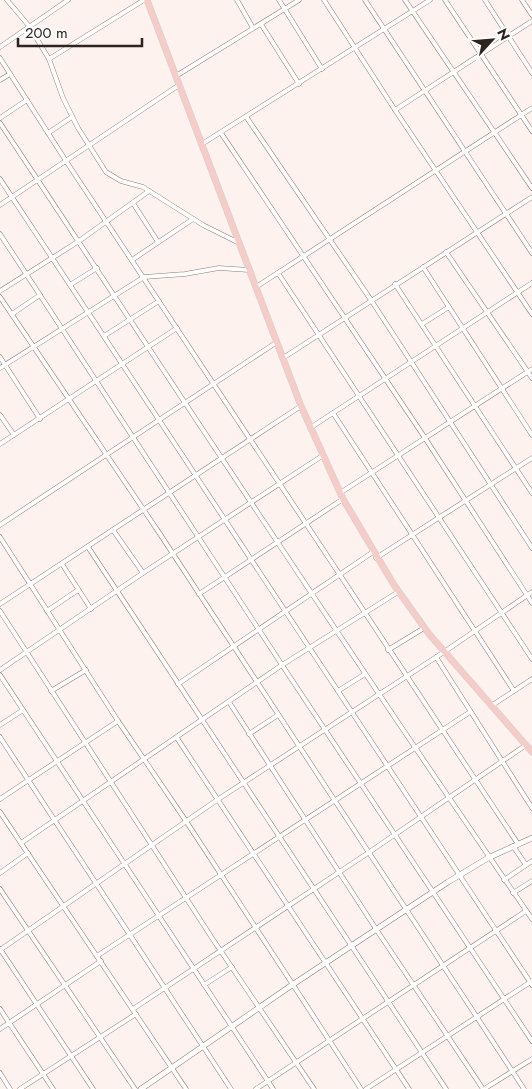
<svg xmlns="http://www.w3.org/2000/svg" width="532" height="1089" font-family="Jost,sans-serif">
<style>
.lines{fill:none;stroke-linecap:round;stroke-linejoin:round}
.street-casing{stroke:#917a6f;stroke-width:5}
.secondary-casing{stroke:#917a6f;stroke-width:6}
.primary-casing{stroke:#d5d3d2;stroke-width:7}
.street{stroke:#fff;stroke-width:4}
.secondary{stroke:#fff;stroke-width:5}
.primary{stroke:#f7cbc6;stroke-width:5.5}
</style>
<rect width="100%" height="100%" fill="#fdf2ed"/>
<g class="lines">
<g class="street-casing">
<g id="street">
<path d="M7 0 29 26 49 59 63 98 78 128 106 172 121 181 143 187 203 225 239 243"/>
<path d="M237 0 253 28"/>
<path d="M279 0 322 69"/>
<path d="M324 0 395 110 532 314"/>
<path d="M365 0 532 253"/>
<path d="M405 0 532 188"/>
<path d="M445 0 532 131"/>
<path d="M485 0 532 73"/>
<path d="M522 0 532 15"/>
<path d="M261 24 299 84"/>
<path d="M0 47 68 0"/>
<path d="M0 58 66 161 518 844"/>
<path d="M49 59 144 0"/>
<path d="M176 76 299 0"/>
<path d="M0 80 10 74"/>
<path d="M395 110 532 21"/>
<path d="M0 118 27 100"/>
<path d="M247 118 371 300 532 548"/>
<path d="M0 123C176 389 351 656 532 919"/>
<path d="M48 133 72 117"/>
<path d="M221 133 425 438 532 603"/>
<path d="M202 144 430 0"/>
<path d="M0 179 532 985"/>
<path d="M133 203 158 242"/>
<path d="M0 205 179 85"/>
<path d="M0 234 282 665 532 1041"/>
<path d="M446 252 532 378"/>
<path d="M132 260 193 219"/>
<path d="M423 267 532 435"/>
<path d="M278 273 532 659"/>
<path d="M395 284 532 493"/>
<path d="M70 285 97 268"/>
<path d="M256 287 532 108"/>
<path d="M0 291 79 241 149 191"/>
<path d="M0 297 158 531 524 1089"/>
<path d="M12 314 40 295"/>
<path d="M422 324 449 307"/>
<path d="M104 336 159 301"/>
<path d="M0 357 40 419"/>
<path d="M283 358 532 197"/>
<path d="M0 368 144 277 185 274 219 268 249 270"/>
<path d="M333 413 514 691"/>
<path d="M0 415 14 435"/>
<path d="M310 428 532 283"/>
<path d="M0 444 177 328"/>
<path d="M340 493 532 369"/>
<path d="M0 525 277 342"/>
<path d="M113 530 143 573"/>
<path d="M0 537 118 721 186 821 361 1089"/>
<path d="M88 547 446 1089"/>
<path d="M376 558 532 458"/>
<path d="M62 564 91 609"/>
<path d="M199 594 343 499"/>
<path d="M0 604 301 406"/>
<path d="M0 611 212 938 314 1089"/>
<path d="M47 611 78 590"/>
<path d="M388 650 424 628"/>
<path d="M436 657 532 808"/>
<path d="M0 670 143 573 322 456"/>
<path d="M0 675 273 1089"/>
<path d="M178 684 373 552"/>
<path d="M51 691 86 670"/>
<path d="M338 691 365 674"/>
<path d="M229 702 376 929 483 1089"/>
<path d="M491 706 532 679"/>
<path d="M0 725 23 710"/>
<path d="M249 734 278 715"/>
<path d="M0 737 231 1089"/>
<path d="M177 738 409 1089"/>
<path d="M0 799 118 721"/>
<path d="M0 812 186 1089"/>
<path d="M21 843 282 665 398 592"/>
<path d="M513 846 526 865"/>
<path d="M0 873 28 853"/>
<path d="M504 880 532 861"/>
<path d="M0 889 135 1089"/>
<path d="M513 893 532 881"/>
<path d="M0 949 93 1089"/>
<path d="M0 950 217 800 444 652 532 592"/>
<path d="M97 956 470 712"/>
<path d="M204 985 232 967"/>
<path d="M0 1009 53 1089"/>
<path d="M133 1009 368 853 526 745"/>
<path d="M0 1029 101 961"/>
<path d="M0 1073 10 1089"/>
<path d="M20 1089 136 1014"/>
<path d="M256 1089 526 911"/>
<path d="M366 1089 532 981"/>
<path d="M484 1089 532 1059"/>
</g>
</g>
<g class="secondary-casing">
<path id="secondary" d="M141 1089 292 985 448 882 488 858 532 838"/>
</g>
<g class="primary-casing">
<path id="primary" d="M147 0 301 406 343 499 394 585 429 634 532 752"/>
</g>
<use href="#street" class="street"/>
<use href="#secondary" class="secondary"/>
<use href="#primary" class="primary"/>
</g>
<g transform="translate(492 40) rotate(64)" stroke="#ffffff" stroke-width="4" paint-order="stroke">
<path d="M0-4L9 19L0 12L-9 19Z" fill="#2d231f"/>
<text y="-8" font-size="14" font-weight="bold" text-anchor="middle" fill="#2d231f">N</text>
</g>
<path d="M18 38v8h124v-8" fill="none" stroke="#2d231f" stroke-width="2.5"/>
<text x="25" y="38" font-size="15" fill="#2d231f" stroke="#ffffff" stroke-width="4" paint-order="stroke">200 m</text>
</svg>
